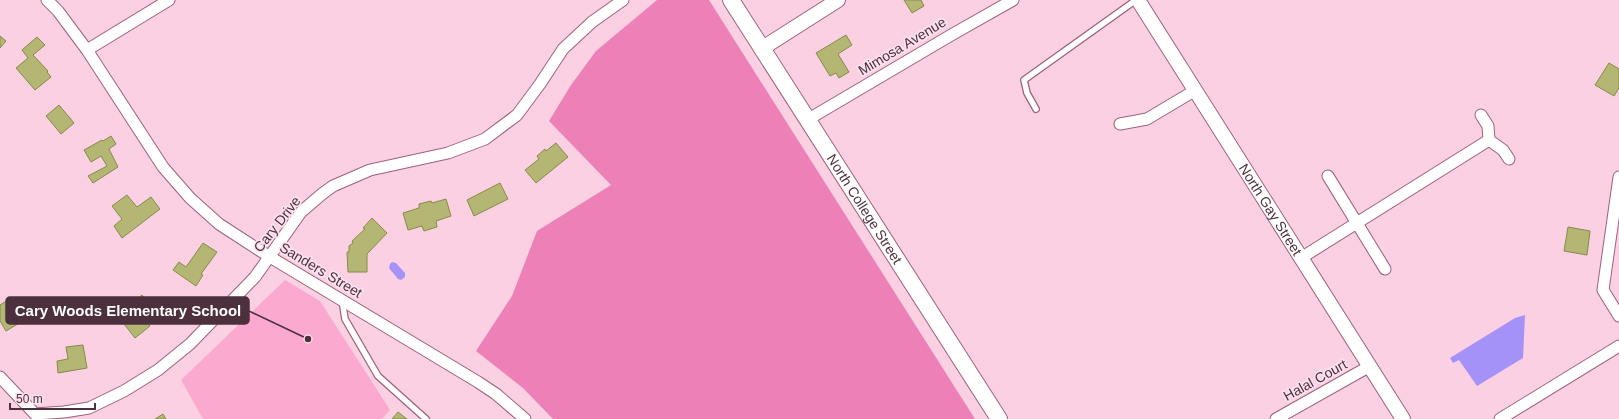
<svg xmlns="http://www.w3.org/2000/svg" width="1619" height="419" font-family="Helvetica,sans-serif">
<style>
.green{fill:#fba9cf}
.forest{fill:#ed80b6}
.water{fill:#a492f9}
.building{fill:#b4b774;stroke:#888a48}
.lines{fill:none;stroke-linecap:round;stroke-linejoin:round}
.service-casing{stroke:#9e607d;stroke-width:8}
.minor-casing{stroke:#9e607d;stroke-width:13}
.tertiary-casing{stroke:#9e607d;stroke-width:16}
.secondary-casing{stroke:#9e607d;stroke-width:18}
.service{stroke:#fff;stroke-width:5.5}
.minor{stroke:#fff;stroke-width:11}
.tertiary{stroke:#fff;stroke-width:14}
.secondary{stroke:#fff;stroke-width:16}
.labels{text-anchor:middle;stroke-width:3.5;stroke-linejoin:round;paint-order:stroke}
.street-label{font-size:14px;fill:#4c303d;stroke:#fee1ee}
.leader{fill:none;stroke:#4c303d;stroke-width:1.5}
.callout-dot{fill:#4c303d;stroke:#fee1ee;stroke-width:1.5}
.callout{fill:#4c303d;stroke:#4c303d;stroke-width:1.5}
.callout-label{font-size:15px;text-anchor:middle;font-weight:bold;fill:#fff}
</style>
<rect width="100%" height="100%" fill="#fad0e2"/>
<path class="green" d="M285 280 320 301 390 410 382 419H203L181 380Z"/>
<path class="forest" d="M657 0H709L975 419H553L523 388 476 351 512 296 537 231 611 185 549 121 571 85 596 51Z"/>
<g class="water">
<path d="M392 262 396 263 405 273V277L401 280 398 279 389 268 390 264Z"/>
<path d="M1525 315 1523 358 1477 386 1459 360 1453 363 1450 358 1515 318Z"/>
</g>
<g class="building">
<path d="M904 0H921L924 6 912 13Z"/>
<path d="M846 35 852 45 838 54 849 72 839 78 836 73 830 76 816 53Z"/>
<path d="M0 36 6 41 0 48Z"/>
<path d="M37 37 45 45 33 55 48 71 47 72 51 77 35 90 16 68 28 58 22 50Z"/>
<path d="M1609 63 1619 69V88L1614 96 1595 85Z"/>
<path d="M59 105 74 123 61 134 46 116Z"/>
<path d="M111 136 116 144 109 149 118 167 93 183 88 176 107 166 101 156 91 162 84 150 102 140 103 141Z"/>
<path d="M556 143 568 157 536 183 525 170 539 159 537 156 545 149 546 151Z"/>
<path d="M500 183 508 199 474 216 467 200Z"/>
<path d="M127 195 137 207 151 197 160 209 122 238 114 226 122 219 112 206Z"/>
<path d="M446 199 451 216 436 221 437 227 424 231 422 226 408 230 403 213 419 208V204L431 201 432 203Z"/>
<path d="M372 218 387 233 367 254V272H348L347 252H349V246L353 243 352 241 365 229 363 228Z"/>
<path d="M1568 227 1590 231 1587 255 1564 251Z"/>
<path d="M203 243 217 252 201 274 203 275 196 286 173 270 179 262 186 267Z"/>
<path d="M142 295 153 309 143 317 150 326 135 338 117 315Z"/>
<path d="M8 300 21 322 6 331 0 321V305Z"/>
<path d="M83 345 87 368 58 373 57 361 68 359 66 347Z"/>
<path d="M398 412 407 419H392Z"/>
<path d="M163 414 166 419H155Z"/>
</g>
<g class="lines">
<g class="service-casing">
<g id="service">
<path d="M1036 109 1027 93 1024 80 1136 0"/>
<path d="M342 300 345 319 378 376 426 419"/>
</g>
</g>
<g class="minor-casing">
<g id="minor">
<path d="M47 0 58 11 87 50 163 167 190 198 219 224 270 257 478 382 496 394 525 419"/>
<path d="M87 50 169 0"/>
<path d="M1481 115 1488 126 1489 140 1503 150 1509 159"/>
<path d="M807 120 953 34 1013 0"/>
<path d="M1120 124 1147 119 1194 91"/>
<path d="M1328 176 1385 269"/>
<path d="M1619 177 1603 290 1619 316"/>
<path d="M1301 258 1489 140"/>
<path d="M0 377 35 414 64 412 89 408 124 391 158 370 190 344 255 277 301 212 322 194 333 186 370 170 448 153 485 139 517 115 540 84 563 49 592 22 623 0"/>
<path d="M1276 419 1370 366"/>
<path d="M1500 419 1619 346"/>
</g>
</g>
<g class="tertiary-casing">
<g id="tertiary">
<path id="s1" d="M1138 0 1403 419"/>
<path d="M761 49 838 0"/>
</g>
</g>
<g class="secondary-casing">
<g id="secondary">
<path id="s2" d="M731 0 999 419"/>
</g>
</g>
<use href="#service" class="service"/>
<use href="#minor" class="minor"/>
<use href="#tertiary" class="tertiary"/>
<use href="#secondary" class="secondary"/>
</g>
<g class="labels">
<g class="street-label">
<text transform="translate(902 46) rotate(-31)" y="5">Mimosa Avenue</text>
<text dy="5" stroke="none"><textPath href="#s2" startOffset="248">North College Street</textPath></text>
<text dy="5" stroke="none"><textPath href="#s1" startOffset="248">North Gay Street</textPath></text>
<text transform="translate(277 224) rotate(-52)" y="5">Cary Drive</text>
<text transform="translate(321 270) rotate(31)" y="5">Sanders Street</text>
<text transform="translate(1315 380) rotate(-29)" y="5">Halal Court</text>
</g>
</g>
<path class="leader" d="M308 339L249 311"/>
<circle class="callout-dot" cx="308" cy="339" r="4"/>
<rect class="callout" x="6" y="297" width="243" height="27" rx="4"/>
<g class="callout-label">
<text x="128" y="316">Cary Woods Elementary School</text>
</g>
<path d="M10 403v6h85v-6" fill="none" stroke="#4c303d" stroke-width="2"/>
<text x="16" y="403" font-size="12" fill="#4c303d" stroke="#fee1ee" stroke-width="3" paint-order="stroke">50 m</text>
</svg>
